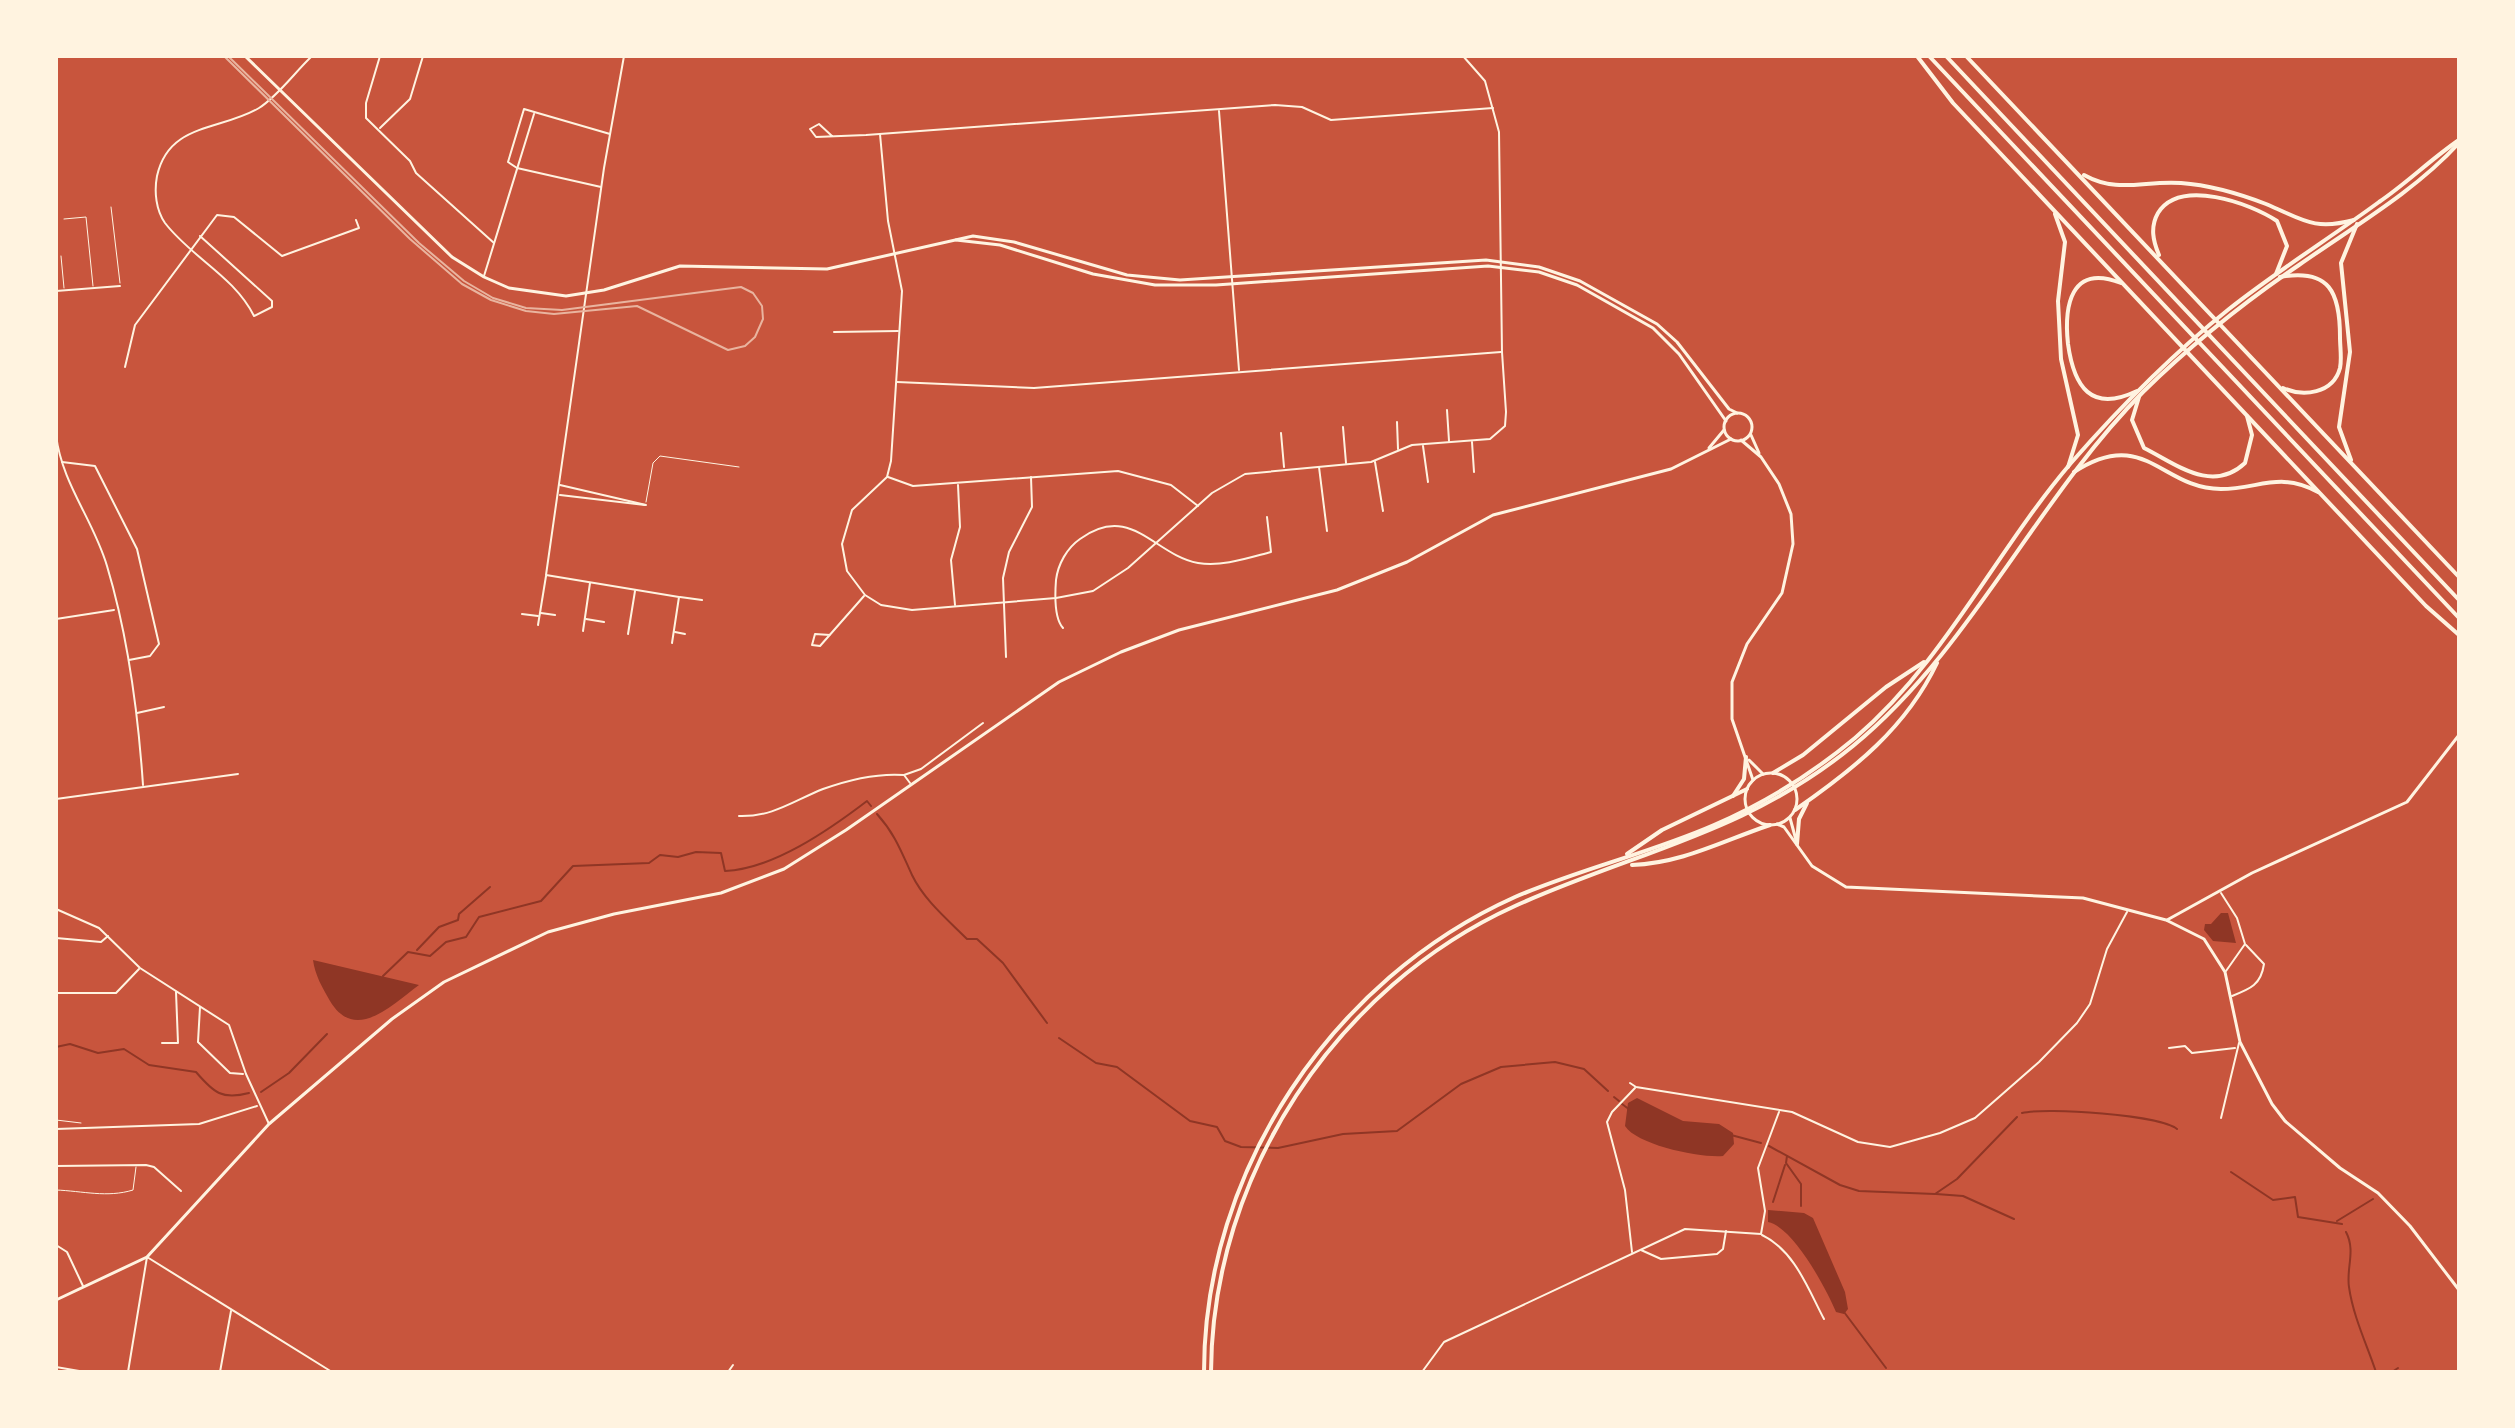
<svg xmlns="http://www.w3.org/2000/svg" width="2515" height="1428" font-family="'Sofia Sans Condensed',sans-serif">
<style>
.water{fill:#8f3625}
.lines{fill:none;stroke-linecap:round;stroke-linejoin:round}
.stream{stroke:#8f3625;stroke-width:2}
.service{stroke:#fff3e0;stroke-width:1}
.minor{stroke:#fff3e0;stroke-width:2}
.tertiary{stroke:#fff3e0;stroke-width:3}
.secondary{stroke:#fff3e0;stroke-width:3}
.trunk{stroke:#fff3e0;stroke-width:4}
.motorway{stroke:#fff3e0;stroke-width:4}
.tram{stroke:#e9b49f;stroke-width:2}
</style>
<rect width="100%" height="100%" fill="#c8553d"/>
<g class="water">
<path d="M2221 913H2228L2236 943 2213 941 2204 930 2205 924H2211Z"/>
<path d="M313 960 419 985C392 1005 355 1043 330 1001 322 987 315 975 313 960Z"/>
<path d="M1637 1098 1683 1121 1719 1124 1733 1133 1734 1144 1723 1156C1700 1158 1637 1145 1625 1126L1628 1103Z"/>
<path d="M1768 1210 1804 1213 1813 1218 1845 1292 1848 1309 1844 1314 1836 1312C1826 1288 1793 1227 1768 1222Z"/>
</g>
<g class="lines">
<g class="stream">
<path d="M877 814C895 834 901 851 912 875 924 900 947 919 967 939H977L1003 963 1047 1023"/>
<path d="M417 950 439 927 458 920 459 914 490 887"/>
<path d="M383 976 408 952 430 956 446 942 466 937 479 917 541 901 573 866 649 863 660 855 678 857 696 852 721 853 725 871C773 869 829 830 867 801L871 806"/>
<path d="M1059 1038 1096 1063 1117 1067 1190 1121 1217 1127 1225 1141 1241 1147 1278 1148 1343 1134 1397 1131 1461 1084 1501 1067 1555 1062 1584 1069 1608 1091"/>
<path d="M56 1047 70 1044 98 1053 124 1049 149 1065 196 1072C214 1093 222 1100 249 1093"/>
<path d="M261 1092 289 1073 327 1034"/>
<path d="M1614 1097 1619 1101"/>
<path d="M1622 1104 1630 1110"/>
<path d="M2022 1113C2045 1107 2161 1115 2177 1129"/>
<path d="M1731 1135 1761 1143"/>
<path d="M1769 1146 1840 1185 1859 1191 1935 1194 1957 1179 2017 1117"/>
<path d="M1787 1156 1786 1163 1801 1184V1206"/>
<path d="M2231 1172 2273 1200 2295 1197 2298 1217 2342 1224"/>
<path d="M1936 1194 1963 1196 2014 1219"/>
<path d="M1773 1202 1785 1165"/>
<path d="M2337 1221 2373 1199"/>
<path d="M2346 1232C2356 1251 2346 1268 2349 1287 2353 1316 2367 1345 2376 1372"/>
<path d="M1844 1312 1886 1368"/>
<path d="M2392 1372 2398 1368"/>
</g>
<g class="service">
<path d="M111 207 120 283"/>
<path d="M64 219 86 217 93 286"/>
<path d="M61 256 64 288"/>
<path d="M646 502 653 463 660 456 739 467"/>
<path d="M56 1120 81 1123"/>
<path d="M56 1190C83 1191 107 1198 133 1190L136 1167"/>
</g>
<g class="minor">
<path d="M380 56 366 103V118L410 161 416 173 494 243"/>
<path d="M510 56H516"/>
<path d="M624 56 604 168 546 575 679 597 672 643"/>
<path d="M1219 111 1239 370"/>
<path d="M380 128 410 99 423 56"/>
<path d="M880 134 888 221 902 291 891 461 887 477 852 510 842 544 847 571 865 595 881 605 912 610 1056 598 1093 591 1128 568 1212 493 1245 474 1371 462 1412 445 1490 439 1505 426 1506 412 1502 352 1499 132 1485 81 1463 56"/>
<path d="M832 136 819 124 810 129 816 137 866 135 1275 105 1302 107 1331 120 1493 108"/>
<path d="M601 187 517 168 508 162 524 109 610 134"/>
<path d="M200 236 272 301V307L254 316C234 276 192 258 165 223 156 210 154 192 157 176 169 122 221 131 259 108 278 96 295 72 312 56"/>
<path d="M484 276 534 114"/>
<path d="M56 291 120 286"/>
<path d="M834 332 898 331"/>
<path d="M125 367 135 325 217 215 234 217 282 256 359 228 356 220"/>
<path d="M897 382 1034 388 1501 352"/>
<path d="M1447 410 1449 441"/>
<path d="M1397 422 1398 449"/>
<path d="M1343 427 1346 463"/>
<path d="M1281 433 1284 467"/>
<path d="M56 435C62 484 93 519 107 566 128 636 138 712 143 785"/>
<path d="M1472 442 1474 472"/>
<path d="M1423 446 1428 482"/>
<path d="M62 462 95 466 137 549 159 644 150 656 129 660"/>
<path d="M1375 462 1383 511"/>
<path d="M1319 467 1327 531"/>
<path d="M888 477 913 486 1118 471 1171 485 1198 506"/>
<path d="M560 485 646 505"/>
<path d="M560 495 645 505"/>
<path d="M680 597 702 600"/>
<path d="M955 605 951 560 960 527 958 485"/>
<path d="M541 613 555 615"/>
<path d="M522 614 538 616"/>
<path d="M56 619 114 610"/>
<path d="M586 619 604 622"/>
<path d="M538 625 546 576"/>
<path d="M1063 628C1054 618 1055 593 1056 580 1058 564 1067 548 1080 539 1131 502 1154 555 1198 563 1222 567 1248 558 1271 552L1267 517"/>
<path d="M583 631 590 583"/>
<path d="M675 632 685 634"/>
<path d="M628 634 635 591"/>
<path d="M830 635 815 634 812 645 820 646 864 596"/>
<path d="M1006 657 1003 578 1009 552 1032 507 1031 477"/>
<path d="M137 713 164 707"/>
<path d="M910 783 904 775 921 769 983 723"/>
<path d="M56 799 238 774"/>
<path d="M739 816C773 817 793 801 823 789 848 780 877 773 904 775"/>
<path d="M2221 893 2237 918 2245 944 2226 971"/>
<path d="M56 909 99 928 140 968 229 1025 246 1074 269 1124"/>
<path d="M56 938 101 942 108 936"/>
<path d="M56 993H116L139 969"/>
<path d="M2232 996C2250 989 2261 985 2264 964L2246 945"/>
<path d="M200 1007 198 1042 230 1073 243 1074"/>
<path d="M162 1043H178L176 992"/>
<path d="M2169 1048 2185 1046 2192 1053 2235 1048"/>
<path d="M1630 1083 1636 1087 1792 1112 1858 1142 1890 1147 1940 1133 1975 1118 2039 1062 2077 1023 2090 1004 2107 949 2127 912"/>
<path d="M2221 1118 2239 1043"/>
<path d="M56 1129 199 1124 257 1106"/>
<path d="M56 1166 146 1165 154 1167 181 1191"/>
<path d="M1762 1235C1795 1251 1808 1289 1824 1319"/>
<path d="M56 1245 67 1252 83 1286"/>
<path d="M1641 1250 1661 1259 1717 1254 1723 1249 1726 1231"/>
<path d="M1632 1252 1625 1190 1607 1122 1612 1112 1635 1088"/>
<path d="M56 1367 85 1372"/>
<path d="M128 1372 147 1257 332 1372"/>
<path d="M220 1372 231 1311"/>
<path d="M728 1372 733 1365"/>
<path d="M1422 1372 1444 1342 1685 1229 1761 1234 1765 1211 1758 1168 1779 1112"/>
</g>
<g class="tertiary">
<path d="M1790 818 1796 840"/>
<path d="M1777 824 1784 827 1812 866 1846 887 2083 898 2166 920 2204 939 2225 972 2240 1042 2272 1104 2285 1121 2340 1168 2378 1193 2410 1226 2459 1290"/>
<path d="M2167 920 2252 873 2407 802 2459 735"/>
</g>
<g class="secondary">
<path d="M245 56 452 257 484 277 509 288 566 296 604 290 680 266 827 269 973 236 1014 242 1127 275 1180 280 1486 260 1539 267 1580 281 1657 324 1677 342 1729 409 1737 413"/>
<path d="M956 240 1000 245 1093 274 1155 285H1216L1488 266 1539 272 1577 285 1653 328 1679 354 1726 421"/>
<circle cx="1738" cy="427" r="14"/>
<path d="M1751 435 1759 453"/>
<path d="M1741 440 1761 457 1779 484 1791 514 1793 544 1782 593 1747 644 1732 682V719L1753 780"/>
<path d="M1709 448 1724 430"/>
<path d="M1749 760 1763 774"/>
<circle cx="1771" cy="799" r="26"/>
<path d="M56 1300 147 1257 269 1124 392 1019 444 982 548 932 614 914 721 893 784 869 846 830 1059 682 1121 652 1179 630 1337 590 1407 562 1493 515 1671 469 1731 439"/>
</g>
<g class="trunk">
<path d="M1773 773 1803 755 1886 687 1924 662"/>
<path d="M1733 796 1744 779 1746 757"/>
<path d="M1795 810C1854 769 1906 728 1937 663"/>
<path d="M1797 844 1799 819 1807 803"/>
<path d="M1627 854 1662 830 1747 789"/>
<path d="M1632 865C1683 863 1722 841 1770 825"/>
<path d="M1204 1372C1204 1171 1332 979 1515 897 1580 869 1650 853 1714 825 1765 803 1813 773 1855 738 1945 661 1995 552 2071 463 2120 407 2171 355 2229 309 2277 271 2330 238 2379 202 2407 183 2431 159 2459 140"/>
<path d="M1211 1372C1212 1175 1336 987 1515 906 1637 851 1745 834 1853 746 1972 648 2035 501 2143 392 2191 345 2243 303 2299 265 2353 227 2414 192 2459 143"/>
</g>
<g class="motorway">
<path d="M1917 56 1953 103 2426 606 2459 635"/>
<path d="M1929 56 2459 618"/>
<path d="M1946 56 2459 600"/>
<path d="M1966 56 2459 577"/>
<path d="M2084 175C2118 194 2145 180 2181 183 2209 185 2240 194 2266 204 2302 219 2313 231 2354 220"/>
<path d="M2055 214 2065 242 2058 301 2061 359 2078 435 2068 467"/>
<path d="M2159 255C2153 241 2150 227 2158 213 2180 178 2250 203 2277 221L2287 246 2276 274"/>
<path d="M2280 277C2330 268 2340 293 2340 337 2340 347 2342 359 2340 368 2333 394 2303 397 2283 388"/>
<path d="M2121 283C2070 263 2064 307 2068 344 2074 387 2091 413 2137 391"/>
<path d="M2139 397 2132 420 2144 448C2176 464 2212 494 2245 463L2252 435 2247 416"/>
<path d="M2351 460 2339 427 2350 352 2341 263 2357 224"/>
<path d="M2074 472C2145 426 2161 489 2221 489 2259 489 2279 471 2318 492"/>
</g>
<path class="tram" d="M224 56 410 239 462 284 491 300 526 311 554 314 637 306 728 350 745 346 755 337 763 319 762 306 753 293 741 287 562 310 526 308 493 298 464 281 419 243 228 56"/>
</g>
<rect width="2515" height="1428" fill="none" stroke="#fff3e0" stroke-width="116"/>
</svg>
